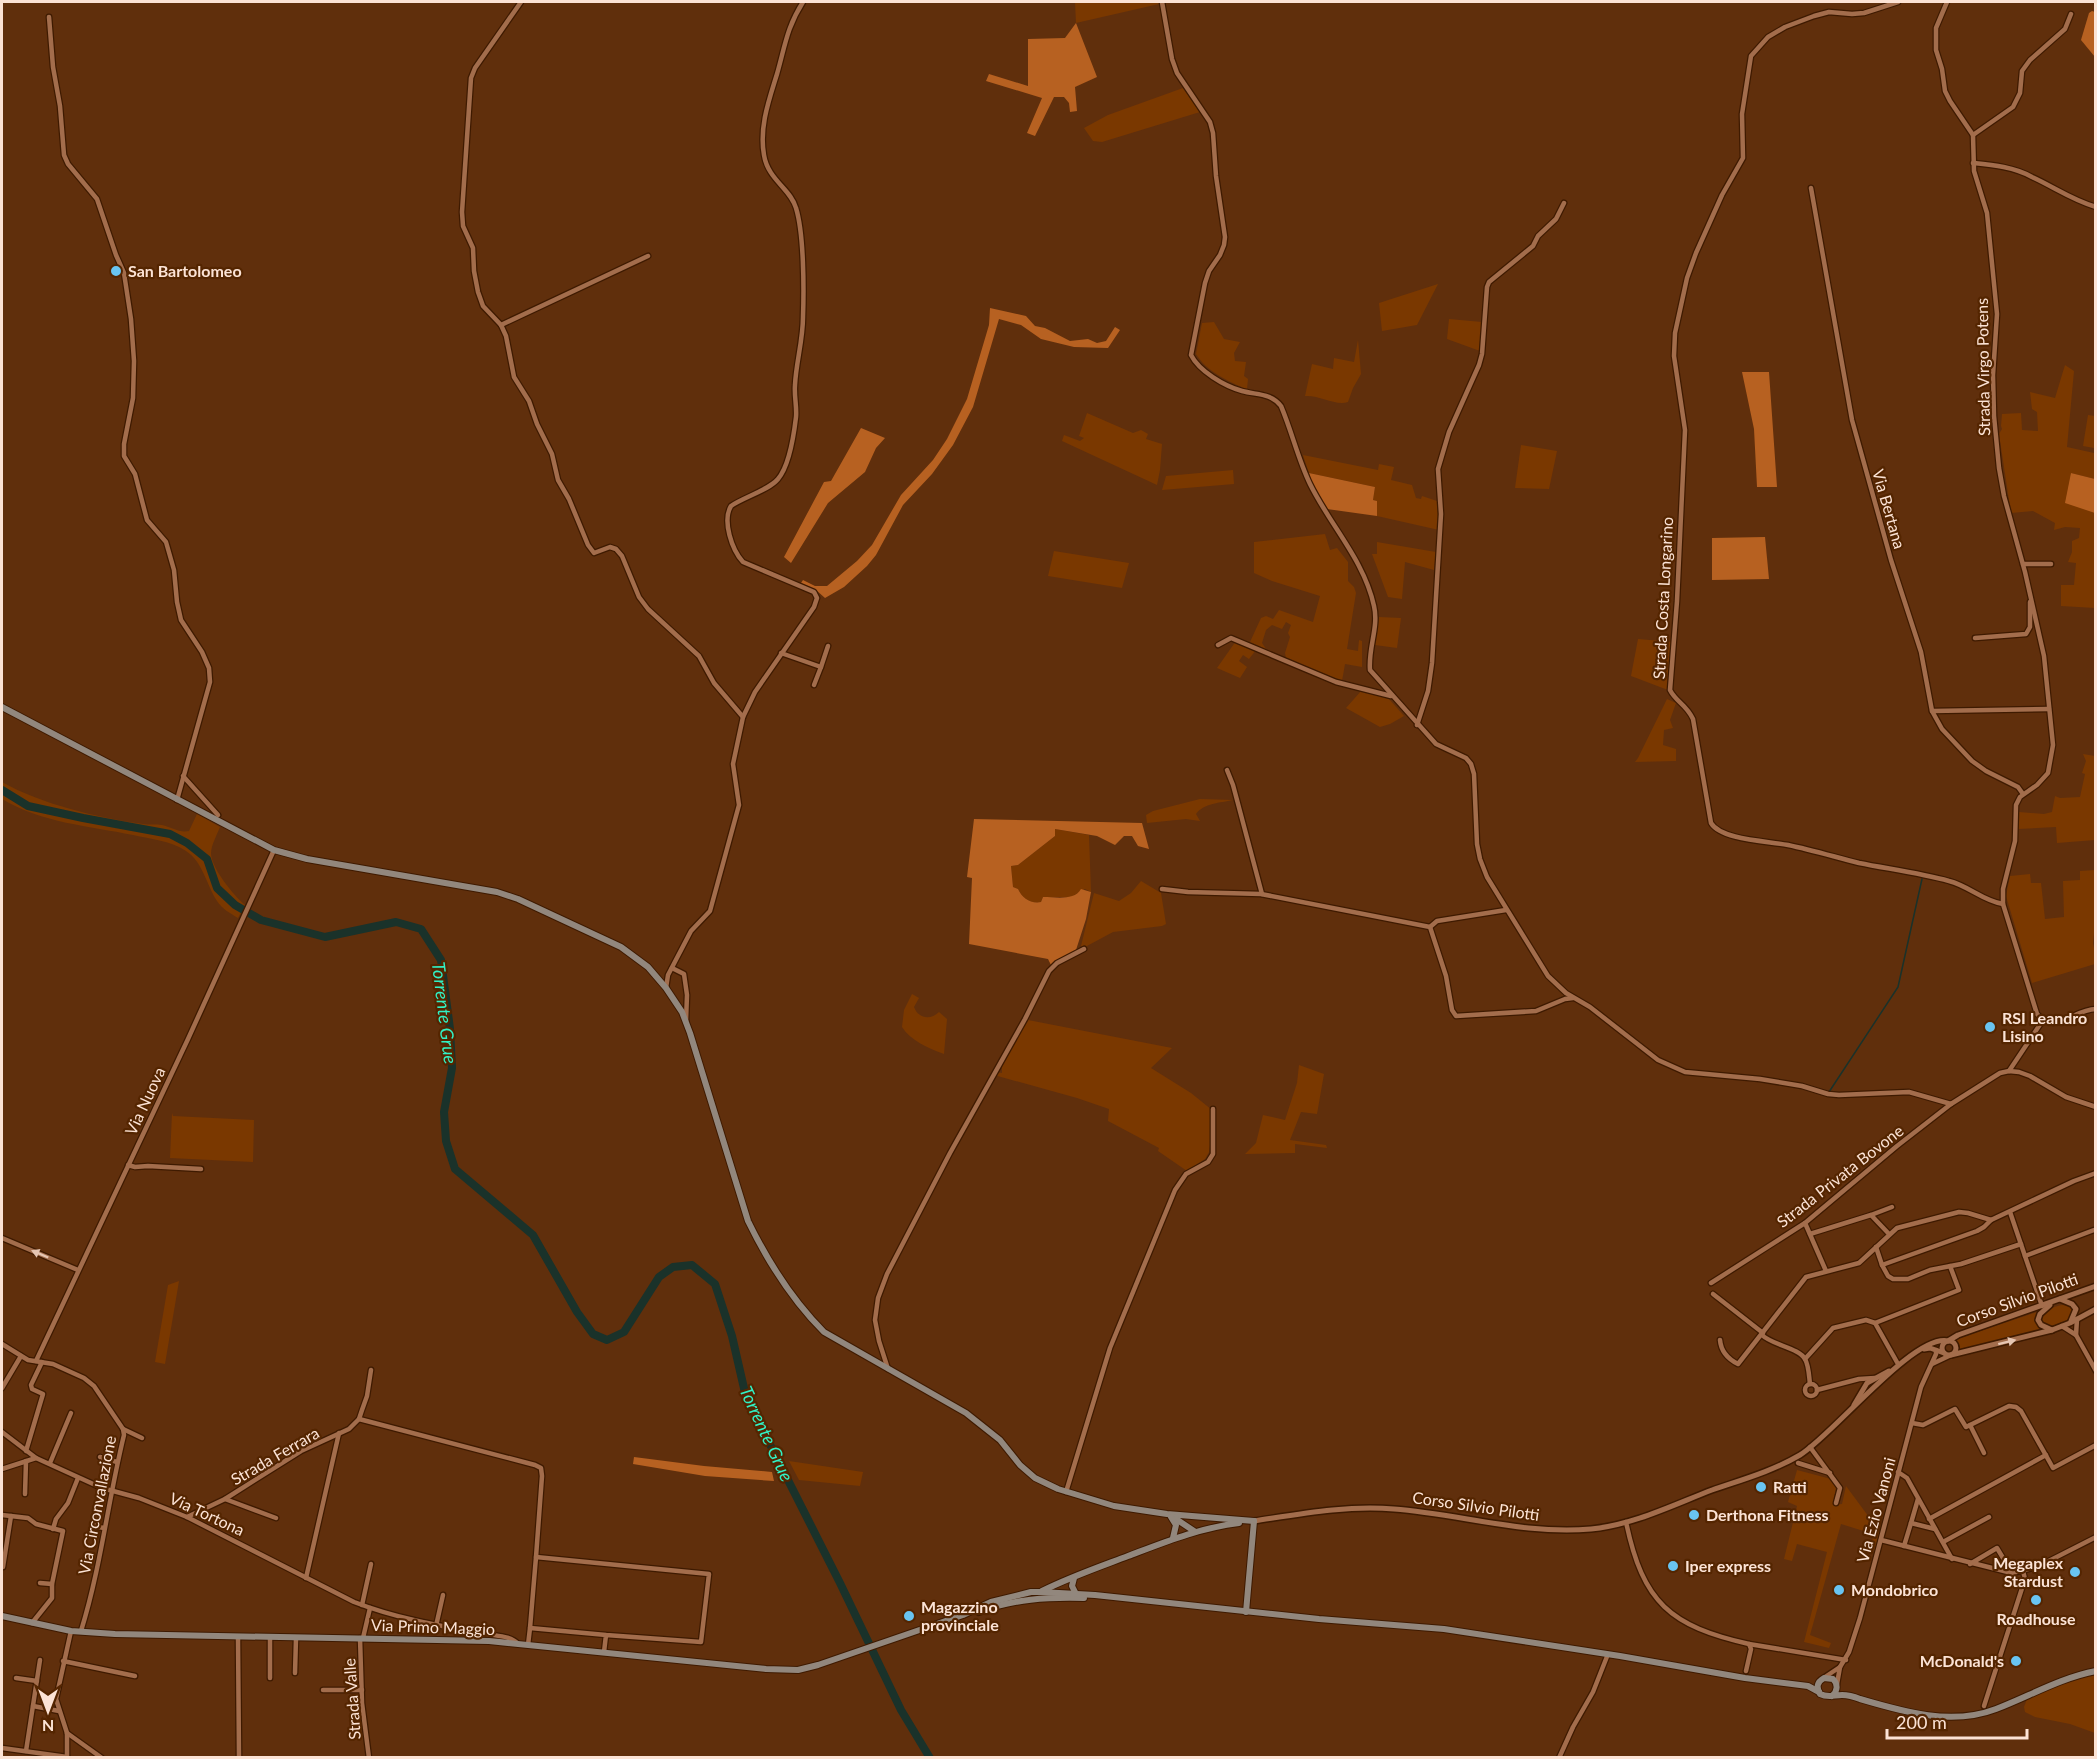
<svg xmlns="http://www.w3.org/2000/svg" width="2097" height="1759" font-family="Lato,sans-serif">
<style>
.green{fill:#7a3800}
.forest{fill:#b76121}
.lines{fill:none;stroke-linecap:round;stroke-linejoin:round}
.stream{stroke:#1a322a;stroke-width:1.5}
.river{stroke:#1a322a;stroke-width:8}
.minor-casing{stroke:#3e1a00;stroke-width:7}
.tertiary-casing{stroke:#3e1a00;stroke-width:8}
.secondary-casing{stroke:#3e1a00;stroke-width:8}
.minor{stroke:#a36d4c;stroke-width:4.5}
.tertiary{stroke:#a36d4c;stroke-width:5}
.secondary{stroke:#92877d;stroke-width:6}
.oneway{fill:#e6c6b3}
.poi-dot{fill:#69c4f1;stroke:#542500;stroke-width:2}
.labels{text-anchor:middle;stroke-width:4.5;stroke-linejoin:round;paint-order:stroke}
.poi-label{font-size:16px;font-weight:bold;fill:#fce3d5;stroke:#542500;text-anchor:start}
.street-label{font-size:16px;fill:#fce3d5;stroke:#542500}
.water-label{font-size:18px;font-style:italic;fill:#31f1c5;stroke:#542500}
</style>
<rect width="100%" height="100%" fill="#602f0c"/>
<g class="green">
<path d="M1075 2H1158L1159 4 1076 23Z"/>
<path d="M1183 88 1200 112 1102 142 1093 141 1084 128 1108 115Z"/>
<path d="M1438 284 1417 325 1382 331 1379 303Z"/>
<path d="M1449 319 1482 322 1480 351 1447 339Z"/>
<path d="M1214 322 1224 339 1240 342 1234 353 1235 361 1246 362 1244 376 1248 379 1247 389C1229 382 1206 371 1196 354L1202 323Z"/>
<path d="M1358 340 1361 374 1353 388 1348 402C1335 406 1320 395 1305 396L1312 364 1333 369 1334 358 1354 362Z"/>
<path d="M2065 365 2074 371 2067 447 2094 453V448L2083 446 2088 415 2095 416V479L2071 473 2095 512V608L2061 606V585H2074L2076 563 2068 562 2072 552V541L2079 538 2080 528 2065 527 2054 530 2055 523 2033 511 2011 513 1999 434 2002 429 2001 426 2002 414 2021 413 2022 430 2038 431 2037 412 2032 409 2030 392 2055 398Z"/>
<path d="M1087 413 1133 433 1141 430 1148 434 1146 439 1162 444 1160 470 1157 485 1062 441 1064 435 1080 441 1084 438 1079 436Z"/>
<path d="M1521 445 1557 451 1549 489 1515 488Z"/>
<path d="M1303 455 1378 470 1379 464 1394 467 1391 480 1412 485 1416 498 1421 499 1422 496 1437 501 1439 530 1377 516V501L1373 500 1375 487 1309 473Z"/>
<path d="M1233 470 1234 484 1162 490 1166 476Z"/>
<path d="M1325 534 1330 550 1337 548 1348 562V581L1354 587 1356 593 1347 649 1358 651 1359 640 1362 641V667L1345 664 1342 681 1286 658 1285 653 1290 637 1288 633 1291 625 1286 622 1282 629 1272 625 1266 630 1262 643 1266 649 1250 642 1261 618 1266 616 1273 619 1279 610 1313 622 1320 596 1272 581 1254 573V542Z"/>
<path d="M1377 542 1436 552 1434 570 1405 562 1402 599 1388 597 1372 554H1377Z"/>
<path d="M1054 551 1129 563 1122 588 1048 576Z"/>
<path d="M1379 617 1401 618 1397 648 1375 645Z"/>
<path d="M1638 639 1673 642 1668 690 1631 676Z"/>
<path d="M1236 641 1256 650 1249 659 1243 655 1239 661 1247 667 1240 678 1217 668Z"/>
<path d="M1362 690 1389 699 1404 716 1390 724 1380 727 1346 708Z"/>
<path d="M1667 699 1676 703 1670 720 1673 728 1664 730 1663 745 1676 749V761L1635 762 1638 758Z"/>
<path d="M2083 754 2095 756V840L2057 843 2056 827 2018 829 2019 812 2044 814 2052 812 2055 796 2060 798 2080 797 2085 774 2082 773 2086 761Z"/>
<path d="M2 782C41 804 99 818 143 824 150 825 156 824 162 825 171 827 179 833 189 831L197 814 220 827C217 835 211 845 211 854 212 869 234 896 245 905L238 918C230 913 222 909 217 901 206 884 203 862 186 851 171 841 151 839 133 835 89 826 42 823 2 799Z"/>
<path d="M1200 799 1233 800C1220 803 1204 803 1196 814L1200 821 1186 819 1147 823 1146 815 1153 811Z"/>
<path d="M1055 829 1089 835 1091 892 1085 889 1071 897H1043L1041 902C1031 904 1022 898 1018 889L1013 887 1011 866 1018 865 1055 836Z"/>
<path d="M2095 870V924L2093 943 2095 953V964L2032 983 2006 896 2010 876 2030 874 2031 883H2041L2045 919 2064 917 2063 881 2080 880V871Z"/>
<path d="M1141 881 1161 893 1166 924 1162 926 1113 932 1085 947 1081 946 1094 893 1119 901 1131 893Z"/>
<path d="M912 994 919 998 914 1007C918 1018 930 1021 939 1012L947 1019 944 1054C928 1048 911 1041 902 1027L904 1010Z"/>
<path d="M1028 1020 1172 1048 1151 1068 1191 1093 1212 1110V1135L1209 1152 1205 1159 1187 1171 1158 1151 1159 1148 1108 1121 1109 1109 1077 1098 994 1075 996 1072 1002 1073V1065Z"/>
<path d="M1299 1065 1324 1074 1317 1114 1301 1112 1290 1140 1326 1145 1327 1148 1295 1144V1153L1245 1154 1256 1143 1263 1115 1285 1120 1297 1083Z"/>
<path d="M172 1113 173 1116 254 1120 253 1162 170 1158Z"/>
<path d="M179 1281 165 1364 155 1362 168 1285Z"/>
<path d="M2062 1305 2070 1306 2073 1309C2070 1323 2057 1329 2043 1325L2041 1321C2044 1310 2053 1307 2062 1305Z"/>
<path d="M2040 1311 2036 1317V1323L2043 1331 1957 1353 1958 1345 1953 1340Z"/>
<path d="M789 1461 863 1472 860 1486 799 1480Z"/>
<path d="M1797 1470 1831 1479 1836 1487 1833 1505 1842 1504 1846 1486 1880 1532 1875 1550 1871 1549 1873 1537 1870 1533 1841 1524 1810 1635 1831 1643 1829 1648 1804 1642 1827 1552 1797 1544 1792 1561 1784 1559 1797 1506 1788 1502Z"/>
<path d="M2095 1673V1733L2070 1724 2035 1717 2025 1712 2024 1707 2027 1699 2071 1679Z"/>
</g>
<g class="forest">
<path d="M2092 11 2095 12V57L2081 40 2089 13Z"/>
<path d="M1076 23 1097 77 1075 87 1077 111 1070 112 1069 103 1064 97H1054L1035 136 1027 133 1042 98 986 81 989 74 1028 86V39L1065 38Z"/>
<path d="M990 308 1026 316 1035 326 1045 328 1070 341 1088 339 1097 343 1106 341 1115 327 1120 330 1108 348 1074 347 1041 339 1021 325 999 319 973 407 953 445 932 474 903 505 876 555 867 566 844 587 825 598 816 590 801 583 803 580 815 586H827L857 561 872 545 901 495 933 460 947 439 967 399 989 325Z"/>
<path d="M1742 372H1769L1777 487H1757L1754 429Z"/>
<path d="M861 428 885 438 876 448 865 472 828 503 791 563 784 557 824 482 831 481Z"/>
<path d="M1309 473 1375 487 1373 500 1377 501V516L1327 509 1312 483Z"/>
<path d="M2071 473 2095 479V513L2065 503Z"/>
<path d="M1765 537 1769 579 1712 580V538Z"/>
<path d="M974 819 1142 823 1149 849 1138 846 1132 836H1124L1115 845 1097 836 1055 829V836L1018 865 1011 866 1013 887 1018 889C1022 898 1031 904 1041 902L1043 897C1056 897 1074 901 1081 889L1091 892 1086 919 1076 950 1051 965 1048 959 969 944 972 878 967 877Z"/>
<path d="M634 1457 704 1466 772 1472 774 1481 705 1476 633 1464Z"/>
</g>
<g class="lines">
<path class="stream" d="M1829 1092 1898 987 1922 879"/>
<path class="river" d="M2 790 28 806 83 818 170 834 187 843 207 859 217 888 235 905 261 920 325 937 396 922 421 929 441 960 450 1029 452 1068 444 1112 446 1141 455 1169 533 1235 577 1312 593 1334 607 1340 624 1332 659 1277 673 1267 692 1265 715 1284 732 1336 746 1397 840 1583 901 1710 930 1758"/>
<g class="minor-casing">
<g id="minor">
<path d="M521 2 475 68 471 78 462 212 463 226 473 248 474 271 478 292 483 306 501 325 506 336 514 377 529 401 537 424 552 454 558 480 569 499 588 545 594 553 610 547 616 549 622 556 639 597 648 609 699 656 714 683 743 717 733 764 739 805 710 911 691 931 668 975 666 988"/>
<path d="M1162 2 1172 59 1177 73 1210 122 1213 133 1216 176 1225 237 1224 245 1220 255 1209 271 1205 283 1191 355C1199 371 1224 386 1242 391 1257 395 1271 393 1281 406 1292 432 1298 459 1310 484 1330 525 1364 560 1374 606 1379 627 1368 648 1370 670L1436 744 1466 758 1471 764 1474 774 1477 844 1480 859 1487 877 1548 976 1566 993 1590 1007 1658 1060 1685 1072 1760 1079 1802 1086 1828 1094 1839 1095 1909 1092 1951 1104 2000 1073 2009 1071 2019 1072 2030 1076 2066 1097 2096 1107"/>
<path d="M1898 2 1864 13 1852 14 1829 12 1814 16 1785 27 1768 37 1751 56 1742 114 1743 158 1722 195 1696 253 1687 278 1675 333 1674 356 1685 430 1677 601 1670 690C1676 702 1686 704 1693 719L1711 823C1721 840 1768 841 1788 845 1812 850 1835 857 1859 863 1889 869 1920 873 1949 881 1969 886 1983 901 2003 904L2037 1014C2056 1036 2073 1009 2096 1009"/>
<path d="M1947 2 1936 28V50L1942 69 1945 91 1950 101 1973 135 1974 171 1987 213 1997 314 1993 375 1994 416 1999 468 2004 496 2025 572 2044 656 2053 745 2048 773 2037 785 2020 797 2016 805 2015 841 2003 889V904"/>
<path d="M49 17 53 67 60 106 64 155 68 164 97 199 116 255 124 273 131 319 134 361 133 398 124 444V456L135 474 147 520 166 542 174 570 177 602 181 620 202 652 209 668 210 682 177 800"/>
<path d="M1973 135 2013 107 2020 93 2022 71 2030 60 2065 29 2071 14"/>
<path d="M1973 163C1993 165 2014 167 2032 177 2054 187 2072 200 2096 207"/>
<path d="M1811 188 1852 420 1891 560 1921 652 1932 711 1942 729 1972 761 1986 771 2018 787 2023 794"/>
<path d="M501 325 648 256"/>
<path d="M2023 564H2051"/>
<path d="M1975 638 2026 634 2030 627V602"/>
<path d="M1218 645 1231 638 1336 682 1391 696"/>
<path d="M781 653 821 667 828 646"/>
<path d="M814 685 821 667"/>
<path d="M1932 711 2049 709"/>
<path d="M743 717 755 692 814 607 817 598 814 592 743 562C732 550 722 521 731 506 744 497 769 490 778 479 789 466 794 434 796 417 797 407 794 396 795 385 796 363 803 340 803 317 804 289 804 234 796 208 791 189 768 180 764 155 759 127 769 100 777 74 785 46 787 27 803 2"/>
<path d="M1417 725 1428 691 1432 663 1441 514 1438 469 1449 432 1479 365 1482 354 1487 287 1489 282 1533 246 1538 236 1556 219 1564 203"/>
<path d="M1227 770 1233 785 1262 894"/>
<path d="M183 776 218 815"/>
<path d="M1162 889 1188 892 1261 894 1430 927 1446 976 1452 1010 1456 1016 1536 1011 1565 999 1573 998"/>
<path d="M1430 927 1437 921 1506 910"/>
<path d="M672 968 684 974 687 995 686 1021"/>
<path d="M2009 1071 2043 1020"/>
<path d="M128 1165 135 1167 148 1166 201 1169"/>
<path d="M2010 1212 2042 1306"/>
<path d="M1871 1215 1892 1207"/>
<path d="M1805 1223 1826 1271"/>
<path d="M1810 1234 1871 1215 1889 1234"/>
<path d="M2 1238 78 1270"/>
<path d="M1876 1247 1882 1265 1977 1231 1984 1227 1991 1220"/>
<path d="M2025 1256 2094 1230"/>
<path d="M1882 1265 1888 1276 1893 1279H1908L1930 1270 1961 1264 2021 1244"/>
<path d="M1711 1283 1805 1223 1897 1146 1951 1104"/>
<path d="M1713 1294 1763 1333"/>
<path d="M2062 1326 2076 1335 2096 1371"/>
<path d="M1762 1335C1772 1345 1799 1348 1805 1359 1809 1366 1809 1377 1810 1384"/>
<path d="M2076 1335 2077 1319"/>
<path d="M1720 1340C1721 1352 1728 1359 1738 1364L1806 1277 1859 1263 1897 1228 1959 1212 1968 1213 1991 1220 2074 1181 2096 1173"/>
<path d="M2 1344 28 1360 53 1364 84 1378 94 1386 123 1429 124 1435C108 1500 101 1567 81 1631"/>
<path d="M1805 1359 1833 1328 1866 1320 1875 1323"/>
<path d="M36 1361 188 1039 274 850"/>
<path d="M1898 1364 1875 1323 1959 1290 1950 1266"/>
<path d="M1932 1364 1951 1355"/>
<path d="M888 1369 879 1341 875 1320 878 1298 887 1274 950 1153 1025 1019 1049 971 1057 963 1084 949"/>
<circle cx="1811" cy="1390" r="6"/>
<path d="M2 1388 21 1356"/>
<path d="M1817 1390 1859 1379 1875 1378"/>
<path d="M359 1419 535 1465 541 1468 542 1476 536 1557"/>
<path d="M1912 1423 1923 1425 1955 1409 1966 1427 2009 1406 2016 1407 2021 1411 2053 1468 2096 1445"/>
<path d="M1970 1425 1984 1453"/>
<path d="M123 1429 142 1438"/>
<path d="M2 1432 36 1458 102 1488 139 1498 187 1517 354 1602C398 1619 441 1626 487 1634 497 1636 511 1636 518 1644"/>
<path d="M1810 1447 1840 1488 1836 1503"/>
<path d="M26 1451 43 1394 32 1389 31 1385 42 1362"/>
<path d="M100 1457 117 1462"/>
<path d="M50 1463 71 1413"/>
<path d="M1798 1463 1830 1473"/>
<path d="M2 1469 36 1458"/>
<path d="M1898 1472 1907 1478 1952 1559"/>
<path d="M102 1488 94 1526 104 1528"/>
<path d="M1066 1492 1110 1348 1175 1190 1186 1174 1208 1162 1213 1154V1109"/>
<path d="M25 1494 26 1461"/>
<path d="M225 1499 276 1518"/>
<path d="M1918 1499 1911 1523 1935 1529"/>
<path d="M2 1515 28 1518 36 1524 63 1531 52 1584V1598L32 1623"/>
<path d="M187 1517 225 1499 301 1451 349 1429 359 1419 362 1410 367 1396 371 1370"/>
<path d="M1929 1519 2046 1455"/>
<path d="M1626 1522C1643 1603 1670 1626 1749 1644L1751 1649 1746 1671"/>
<path d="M53 1529 56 1519 68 1503 78 1478"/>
<path d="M1881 1540 2012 1573 2037 1567 2096 1537"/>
<path d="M1943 1542 1989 1517"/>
<path d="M1904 1546 1911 1523"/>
<path d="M1970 1564 1997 1548 2012 1573"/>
<path d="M3 1567 11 1516"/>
<path d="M306 1578 339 1433"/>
<path d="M40 1583 52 1584"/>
<path d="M362 1605 371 1564"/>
<path d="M436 1626 443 1595"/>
<path d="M238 1637 239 1758"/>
<path d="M360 1638 362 1703 369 1758"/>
<path d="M363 1638 370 1608"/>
<path d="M1749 1644 1846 1660"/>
<path d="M528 1645 530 1628"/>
<path d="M604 1652 606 1635 701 1642 709 1574 536 1557 530 1628 606 1635"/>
<path d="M63 1661 135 1676"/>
<path d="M1840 1667 1849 1652 1860 1618 1921 1387 1936 1354V1350"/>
<path d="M295 1673 296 1638"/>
<path d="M1825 1677 1840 1667 1837 1684"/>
<path d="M16 1678 37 1681"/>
<path d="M270 1678V1638"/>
<path d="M323 1690H362"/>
<path d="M33 1706 59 1711"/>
<path d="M1984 1706 2025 1579 2023 1571"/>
<path d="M67 1733 102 1758"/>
<path d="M2 1748 67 1757"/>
<path d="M26 1751 40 1660"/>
<path d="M67 1758V1733L56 1699 71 1631"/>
<path d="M1559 1758 1573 1727 1593 1692 1608 1654"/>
</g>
</g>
<g class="tertiary-casing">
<g id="tertiary">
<path d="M2060 1299 2072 1304 2076 1309 2071 1321"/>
<path d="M2050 1305 2040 1314 2038 1320 2041 1325 2052 1330"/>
<circle cx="1949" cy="1348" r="7"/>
<path d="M1924 1349 1930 1348 1944 1353"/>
<path d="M1951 1355 2052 1330 2070 1323 2096 1309"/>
<path d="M1854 1405 1867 1383 1889 1371"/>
<path d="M1254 1521C1300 1514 1347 1505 1394 1509 1460 1514 1524 1535 1591 1529 1633 1525 1673 1505 1712 1490 1741 1480 1773 1471 1800 1455 1833 1435 1914 1333 1948 1341L1958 1335 2096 1286"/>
</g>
</g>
<g class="secondary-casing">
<g id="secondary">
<path d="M2 707 274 850 307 859 497 892 518 899 621 947 648 967 666 988 682 1012 690 1033 748 1221C768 1262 792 1300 824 1332L966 1413 1000 1440 1020 1465 1035 1478 1058 1489 1114 1506 1167 1514 1254 1521"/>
<path d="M1170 1515 1194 1531"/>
<path d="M1171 1517 1176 1525 1173 1538"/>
<path d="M1074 1578 1072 1586 1076 1594"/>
<path d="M1042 1591C1070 1577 1099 1567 1128 1556 1165 1542 1199 1528 1239 1523"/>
<path d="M979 1612C1013 1599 1048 1597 1084 1598"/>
<path d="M1246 1612 1254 1521"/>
<path d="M2 1616 71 1631 115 1634 489 1641 766 1669 798 1670 818 1665 963 1615 991 1602 1031 1592H1041L1095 1595 1319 1619 1444 1629 1620 1656 1745 1678 1808 1686 1819 1692"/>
<path d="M1832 1696C1838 1691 1838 1684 1833 1679L1824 1678C1817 1682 1816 1687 1820 1694 1828 1698 1834 1695 1842 1695 1849 1695 1855 1697 1860 1699 1904 1712 1952 1726 1996 1709 2030 1696 2060 1678 2096 1671"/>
</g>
</g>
<use href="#minor" class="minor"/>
<use href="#tertiary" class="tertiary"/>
<use href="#secondary" class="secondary"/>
</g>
<defs><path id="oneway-solid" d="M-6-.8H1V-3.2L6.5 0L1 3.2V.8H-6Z" transform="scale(1.5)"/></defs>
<g class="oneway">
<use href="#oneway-solid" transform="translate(40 1254) rotate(-157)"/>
<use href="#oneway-solid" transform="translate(2007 1342) rotate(-14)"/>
</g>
<g class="poi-dot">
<circle cx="116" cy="271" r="6"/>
<circle cx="1990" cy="1027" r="6"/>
<circle cx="1761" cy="1487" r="6"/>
<circle cx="1694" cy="1515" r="6"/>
<circle cx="1673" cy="1566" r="6"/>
<circle cx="2075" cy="1572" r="6"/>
<circle cx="1839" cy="1590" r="6"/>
<circle cx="2036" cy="1600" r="6"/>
<circle cx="909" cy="1616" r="6"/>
<circle cx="2016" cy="1661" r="6"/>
</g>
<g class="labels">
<g class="poi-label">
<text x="128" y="277">San Bartolomeo</text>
<text x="2002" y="1024">RSI Leandro<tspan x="2002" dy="18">Lisino</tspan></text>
<text x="1773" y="1493">Ratti</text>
<text x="1706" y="1521">Derthona Fitness</text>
<text x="2063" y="1569" text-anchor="end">Megaplex<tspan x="2063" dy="18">Stardust</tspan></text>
<text x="1685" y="1572">Iper express</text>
<text x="1851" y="1596">Mondobrico</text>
<text x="921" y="1613">Magazzino<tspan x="921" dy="18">provinciale</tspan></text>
<text x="2036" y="1625" text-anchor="middle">Roadhouse</text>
<text x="2004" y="1667" text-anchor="end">McDonald's</text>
</g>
<g class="street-label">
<text transform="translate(1983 367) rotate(-91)" y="6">Strada Virgo Potens</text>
<text transform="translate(1889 509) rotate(74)" y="6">Via Bertana</text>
<text transform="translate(1663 598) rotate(-87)" y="6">Strada Costa Longarino</text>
<text transform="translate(145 1101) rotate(-65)" y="6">Via Nuova</text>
<text transform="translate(1840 1176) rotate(-38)" y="6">Strada Privata Bovone</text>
<text transform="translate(2017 1300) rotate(-20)" y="6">Corso Silvio Pilotti</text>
<text transform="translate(275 1456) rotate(-30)" y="6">Strada Ferrara</text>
<text transform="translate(97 1505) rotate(-79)" y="6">Via Circonvallazione</text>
<text transform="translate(1476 1506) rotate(8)" y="6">Corso Silvio Pilotti</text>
<text transform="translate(1876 1510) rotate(-75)" y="6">Via Ezio Vanoni</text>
<text transform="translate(207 1514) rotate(25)" y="6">Via Tortona</text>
<text transform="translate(433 1627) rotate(2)" y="6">Via Primo Maggio</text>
<text transform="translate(352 1699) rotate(-94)" y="6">Strada Valle</text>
</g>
<g class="water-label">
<text transform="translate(444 1013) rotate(83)" y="6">Torrente Grue</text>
<text transform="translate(766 1434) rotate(65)" y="6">Torrente Grue</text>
</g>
</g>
<rect width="2097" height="1759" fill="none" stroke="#fce3d5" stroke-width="6"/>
<g transform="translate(48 1711) rotate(180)" stroke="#542500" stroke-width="4.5" paint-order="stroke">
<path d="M0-4.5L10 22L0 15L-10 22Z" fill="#fce3d5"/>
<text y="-9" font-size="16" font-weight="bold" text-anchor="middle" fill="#fce3d5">N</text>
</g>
<path d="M1887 1729v9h140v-9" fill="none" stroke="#fce3d5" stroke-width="3"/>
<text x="1896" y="1729" font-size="18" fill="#fce3d5" stroke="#542500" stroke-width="4.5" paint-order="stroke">200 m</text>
</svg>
